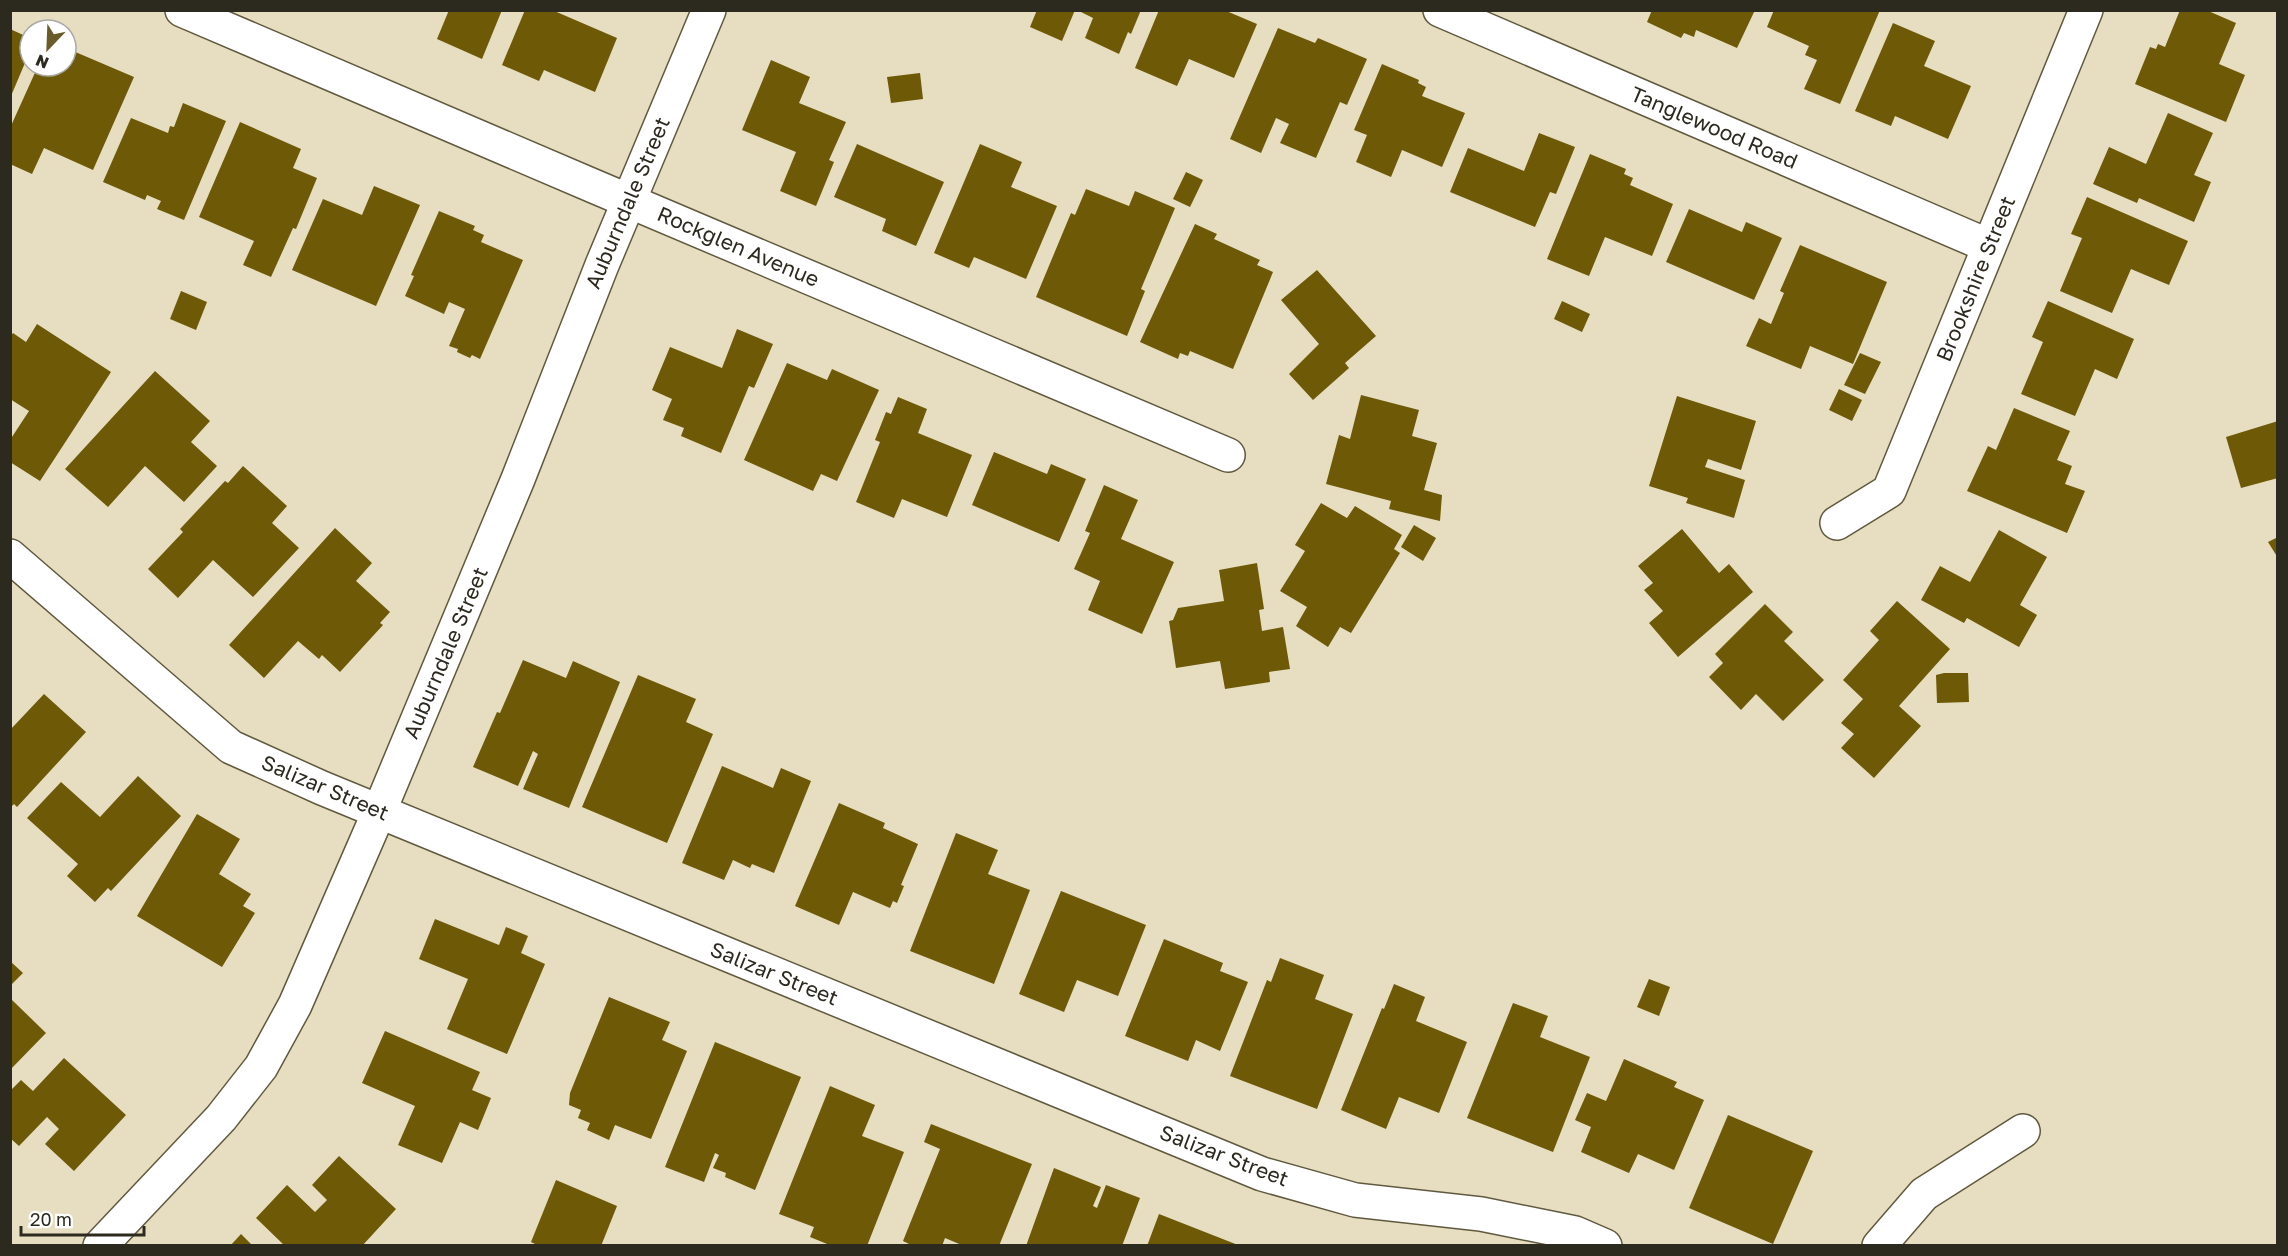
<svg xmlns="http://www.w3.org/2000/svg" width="2288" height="1256" font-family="'Golos Text',sans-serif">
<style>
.building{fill:#6d5906}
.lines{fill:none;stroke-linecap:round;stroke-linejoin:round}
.minor-casing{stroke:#60593f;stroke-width:36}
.tertiary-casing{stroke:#60593f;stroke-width:36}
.minor{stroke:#fff;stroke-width:33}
.tertiary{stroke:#fff;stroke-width:33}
.labels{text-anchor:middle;stroke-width:6;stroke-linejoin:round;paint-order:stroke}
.street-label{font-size:21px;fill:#2c291e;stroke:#fff}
</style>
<rect width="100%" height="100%" fill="#e7dec1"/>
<g class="building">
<path d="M449 10H502L482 59 437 39Z"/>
<path d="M525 10H552L617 38 595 92 544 70 539 81 502 65Z"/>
<path d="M1037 10H1075L1062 41 1030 27Z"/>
<path d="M1077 10H1141L1131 34 1128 32 1119 54 1085 38 1093 18Z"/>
<path d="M1159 10H1224L1257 24 1234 78 1189 59 1177 86 1135 68Z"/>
<path d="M1652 10H1755L1737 48 1696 30 1694 37 1684 33 1681 38 1647 22Z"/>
<path d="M1774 10H1880L1840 104 1804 89 1817 60 1805 55 1809 46 1767 27Z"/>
<path d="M2180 10H2206L2236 23 2219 64 2245 75 2226 122 2135 84 2150 47 2156 49 2158 44 2165 47Z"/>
<path d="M1893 23 1935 41 1924 66 1971 86 1948 139 1895 116 1891 126 1855 111Z"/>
<path d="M1278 28 1315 43 1318 38 1367 59 1347 105 1340 102 1316 158 1280 143 1289 124 1276 118 1261 153 1230 139Z"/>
<path d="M10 29 30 38V51L11 96Z"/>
<path d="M66 48 134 77 93 170 44 148 32 174 10 164V128L38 66H66Z"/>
<path d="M771 60 810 77 799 103 846 122 829 160 834 162 816 206 780 191 796 152 742 130Z"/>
<path d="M1382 64 1419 80 1418 83 1426 87 1422 96 1465 113 1442 167 1402 150 1391 177 1356 162 1367 135 1354 130Z"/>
<path d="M920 73 923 99 891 103 887 77Z"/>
<path d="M183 103 226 121 184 220 157 209 161 201 147 195 145 200 103 182 131 118 168 133 170 126 174 127Z"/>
<path d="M2168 113 2213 133 2194 175 2211 182 2194 222 2139 198 2137 203 2093 184 2109 147 2146 164Z"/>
<path d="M240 122 301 149 293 168 317 178 296 229 293 228 271 277 243 265 254 241 199 217Z"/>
<path d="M1539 133 1575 147 1556 194 1550 192 1535 227 1450 192 1468 148 1524 171Z"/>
<path d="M857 144 944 182 916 246 882 231 886 219 834 197Z"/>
<path d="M980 144 1022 162 1011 187 1057 206 1026 279 974 257 969 268 934 253Z"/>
<path d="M1590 154 1626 169 1624 174 1633 178 1630 185 1673 204 1652 256 1605 237 1589 276 1547 259Z"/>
<path d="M1186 172 1203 180 1190 207 1173 199Z"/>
<path d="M374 186 420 205 376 306 292 270 323 199 362 215Z"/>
<path d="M1086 189 1129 206 1135 191 1175 208 1141 289 1145 291 1127 336 1036 297 1071 213 1075 215Z"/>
<path d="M2087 197 2188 241 2169 285 2131 269 2112 313 2060 291 2082 238 2071 234Z"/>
<path d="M1689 209 1742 232 1746 222 1782 238 1754 300 1666 262Z"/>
<path d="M439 211 475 226 473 230 484 235 481 242 523 260 480 359 472 355 470 358 457 352 458 349 449 346 465 309 449 302 444 314 405 296 414 276 411 275Z"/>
<path d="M1195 224 1217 234 1214 239 1260 260 1257 265 1273 272 1233 369 1190 351 1188 356 1180 353 1178 359 1140 342Z"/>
<path d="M1800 245 1887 282 1853 364 1810 346 1801 369 1746 346 1759 318 1771 324 1784 293 1780 291Z"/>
<path d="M1317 270 1376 336 1345 363 1349 368 1313 400 1289 374 1319 344 1281 300Z"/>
<path d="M181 291 207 302 196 330 170 319Z"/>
<path d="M1562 301 1590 314 1582 332 1554 319Z"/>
<path d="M2048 301 2134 339 2117 379 2095 369 2075 416 2021 394 2043 342 2032 337Z"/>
<path d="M37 324 111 372 40 481 10 462V440L29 411 10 399V337L13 333 26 342Z"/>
<path d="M737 329 773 344 754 388 749 386 721 453 681 436 684 428 663 420 672 399 652 390 670 347 722 368Z"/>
<path d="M1860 353 1881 362 1865 394 1844 385Z"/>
<path d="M787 363 827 380 832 369 879 390 837 481 821 474 813 491 744 460Z"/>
<path d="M155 371 210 421 191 442 217 466 184 502 145 466 108 507 65 469Z"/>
<path d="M1839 389 1862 400 1852 421 1829 410Z"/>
<path d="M1361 395 1419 410 1412 436 1437 443 1424 490 1442 495 1440 521 1389 509 1391 501 1326 484 1339 435 1350 439Z"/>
<path d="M1677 396 1756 421 1741 470 1708 459 1705 467 1745 480 1734 518 1686 503 1688 498 1649 486Z"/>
<path d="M898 397 927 409 918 433 972 455 947 517 902 499 894 518 856 502 880 442 875 440 886 412 891 414Z"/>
<path d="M2014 408 2070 431 2057 460 2072 466 2065 484 2085 491 2067 533 1967 491 1988 446 1996 450Z"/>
<path d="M2278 421V478L2241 488 2226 437Z"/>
<path d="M994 452 1047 474 1051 464 1086 479 1059 542 972 505Z"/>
<path d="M243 466 287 506 272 523 299 548 253 597 213 560 178 598 148 569 183 532 180 529 225 481 228 483Z"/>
<path d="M1104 485 1138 500 1121 539 1174 562 1142 634 1088 610 1100 581 1074 569 1090 533 1085 531Z"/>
<path d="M1321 503 1347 518 1355 506 1402 535 1394 549 1400 553 1351 633 1340 627 1328 647 1296 626 1307 607 1280 591 1305 551 1295 545Z"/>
<path d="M1414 525 1436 538 1423 561 1401 547Z"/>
<path d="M335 528 372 563 356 581 390 612 380 623 383 625 340 672 322 655 319 659 298 641 264 678 229 645Z"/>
<path d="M1682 529 1719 573 1729 564 1753 592 1678 657 1649 623 1663 611 1644 590 1653 583 1638 566Z"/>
<path d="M1999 530 2047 557 2020 605 2037 615 2019 647 1967 618 1964 623 1921 600 1940 566 1970 582Z"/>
<path d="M2278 537V558L2268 542Z"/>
<path d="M1257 563 1264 609 1259 610 1262 631 1283 627 1290 669 1269 672 1270 682 1225 689 1220 661 1176 668 1169 621 1173 620 1178 608 1224 601 1219 570Z"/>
<path d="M1897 601 1950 649 1899 706 1921 726 1874 778 1841 748 1854 734 1841 723 1863 699 1843 680 1879 640 1870 631Z"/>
<path d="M1765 604 1793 632 1784 641 1824 680 1783 721 1756 694 1741 710 1709 677 1723 663 1715 654Z"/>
<path d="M523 660 566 678 573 661 620 682 569 808 523 789 538 754 533 751 518 786 473 767 497 712 500 713Z"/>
<path d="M1944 673H1968L1969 702 1937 703 1936 675Z"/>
<path d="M638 675 696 699 686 722 713 734 667 843 582 807Z"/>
<path d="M44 694 86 732 17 807 14 804 10 808V730Z"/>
<path d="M722 766 773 788 781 768 811 781 774 873 752 864 750 868 733 860 724 880 682 863Z"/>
<path d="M138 776 181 816 111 891 108 888 95 902 67 876 78 864 27 818 61 782 100 817Z"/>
<path d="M839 803 885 823 883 828 918 844 901 885 904 886 897 903 893 901 890 908 853 892 839 925 795 906Z"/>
<path d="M197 814 240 839 219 874 251 894 243 906 255 913 222 967 137 916Z"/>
<path d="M956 833 998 850 988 874 1030 890 994 984 910 951Z"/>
<path d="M1061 891 1146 925 1118 996 1077 980 1064 1012 1019 994Z"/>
<path d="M435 919 499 945 506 927 528 936 521 953 545 964 507 1054 447 1029 468 979 419 959Z"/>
<path d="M1164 939 1223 963 1220 971 1248 982 1220 1051 1196 1040 1188 1061 1125 1036Z"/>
<path d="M1280 958 1324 975 1315 999 1353 1014 1317 1109 1230 1076 1267 980 1271 982Z"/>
<path d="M10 961 23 973 10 986Z"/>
<path d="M1649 979 1670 987 1659 1016 1637 1007Z"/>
<path d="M1394 984 1425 997 1416 1021 1467 1042 1439 1113 1399 1097 1386 1129 1341 1110 1382 1008 1384 1009Z"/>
<path d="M609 997 670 1022 662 1040 687 1051 651 1139 615 1125 609 1140 587 1130 590 1123 578 1118 581 1110 569 1105 570 1093Z"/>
<path d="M10 998 46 1033 10 1070Z"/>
<path d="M1513 1003 1548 1016 1540 1037 1590 1057 1553 1152 1467 1118Z"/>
<path d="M385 1031 480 1072 472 1090 491 1098 478 1130 460 1122 442 1163 398 1145 415 1106 362 1083Z"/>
<path d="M715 1042 801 1077 755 1190 725 1177 726 1173 713 1168 719 1155 715 1153 704 1182 665 1167Z"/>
<path d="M64 1058 126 1115 74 1171 45 1144 59 1129 47 1117 19 1146 10 1138V1091L21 1080 33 1091Z"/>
<path d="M1624 1059 1677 1082 1674 1087 1704 1100 1674 1170 1638 1154 1629 1173 1581 1152 1591 1127 1575 1120 1587 1093 1606 1101Z"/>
<path d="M830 1086 875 1105 862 1136 904 1152 867 1246H832L810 1237 814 1227 779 1214Z"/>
<path d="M1728 1115 1813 1151 1773 1244 1689 1208Z"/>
<path d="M931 1124 1032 1164 999 1246H964L945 1238 942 1246H913L903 1241 940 1149 924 1142Z"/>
<path d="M339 1156 396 1209 362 1246H285L256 1218 287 1185 315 1212 327 1200 312 1185Z"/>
<path d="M1054 1168 1101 1187 1093 1206 1097 1208 1106 1185 1140 1198 1122 1246H1026Z"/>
<path d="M556 1180 617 1206 601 1246H539L531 1242Z"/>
<path d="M1159 1214 1238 1245V1246H1147Z"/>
<path d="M241 1234 253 1246H230Z"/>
</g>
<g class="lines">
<g class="minor-casing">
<g id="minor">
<path d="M182 10C530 160 879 307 1228 455"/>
<path d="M1440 10 1989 246"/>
<path d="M1837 523 1889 491 2086 10"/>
<path d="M10 556 231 747 322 788 1262 1174 1355 1200 1481 1214 1575 1233 1605 1246"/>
<path d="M1879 1246 1924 1194 2023 1131"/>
</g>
</g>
<g class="tertiary-casing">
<path id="tertiary" d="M100 1246 221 1118 261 1067 295 1005 379 812 518 479 602 265 709 10"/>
</g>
<use href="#minor" class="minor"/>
<use href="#tertiary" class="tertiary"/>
</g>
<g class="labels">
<g class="street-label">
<text transform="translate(1714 128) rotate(23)" y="7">Tanglewood Road</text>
<text transform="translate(628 203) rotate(-67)" y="7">Auburndale Street</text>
<text transform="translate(738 247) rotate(23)" y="7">Rockglen Avenue</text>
<text transform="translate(1976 279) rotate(-68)" y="7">Brookshire Street</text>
<text transform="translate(446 653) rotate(-67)" y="7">Auburndale Street</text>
<text transform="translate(325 788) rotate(23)" y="7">Salizar Street</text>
<text transform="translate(774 974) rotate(22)" y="7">Salizar Street</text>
<text transform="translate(1224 1156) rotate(21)" y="7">Salizar Street</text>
</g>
</g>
<rect width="2288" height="1256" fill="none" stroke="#2c291e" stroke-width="24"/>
<g transform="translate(48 48) rotate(203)"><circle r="28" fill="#ffffff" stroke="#aba9a5" stroke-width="1.5"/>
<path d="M0-4.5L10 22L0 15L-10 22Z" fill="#6a5b28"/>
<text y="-9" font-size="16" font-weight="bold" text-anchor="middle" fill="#2c291e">N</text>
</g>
<path d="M21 1226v9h123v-9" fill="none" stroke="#2c291e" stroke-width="3"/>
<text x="30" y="1226" font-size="18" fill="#2c291e" stroke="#ffffff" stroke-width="4.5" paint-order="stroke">20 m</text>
</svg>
